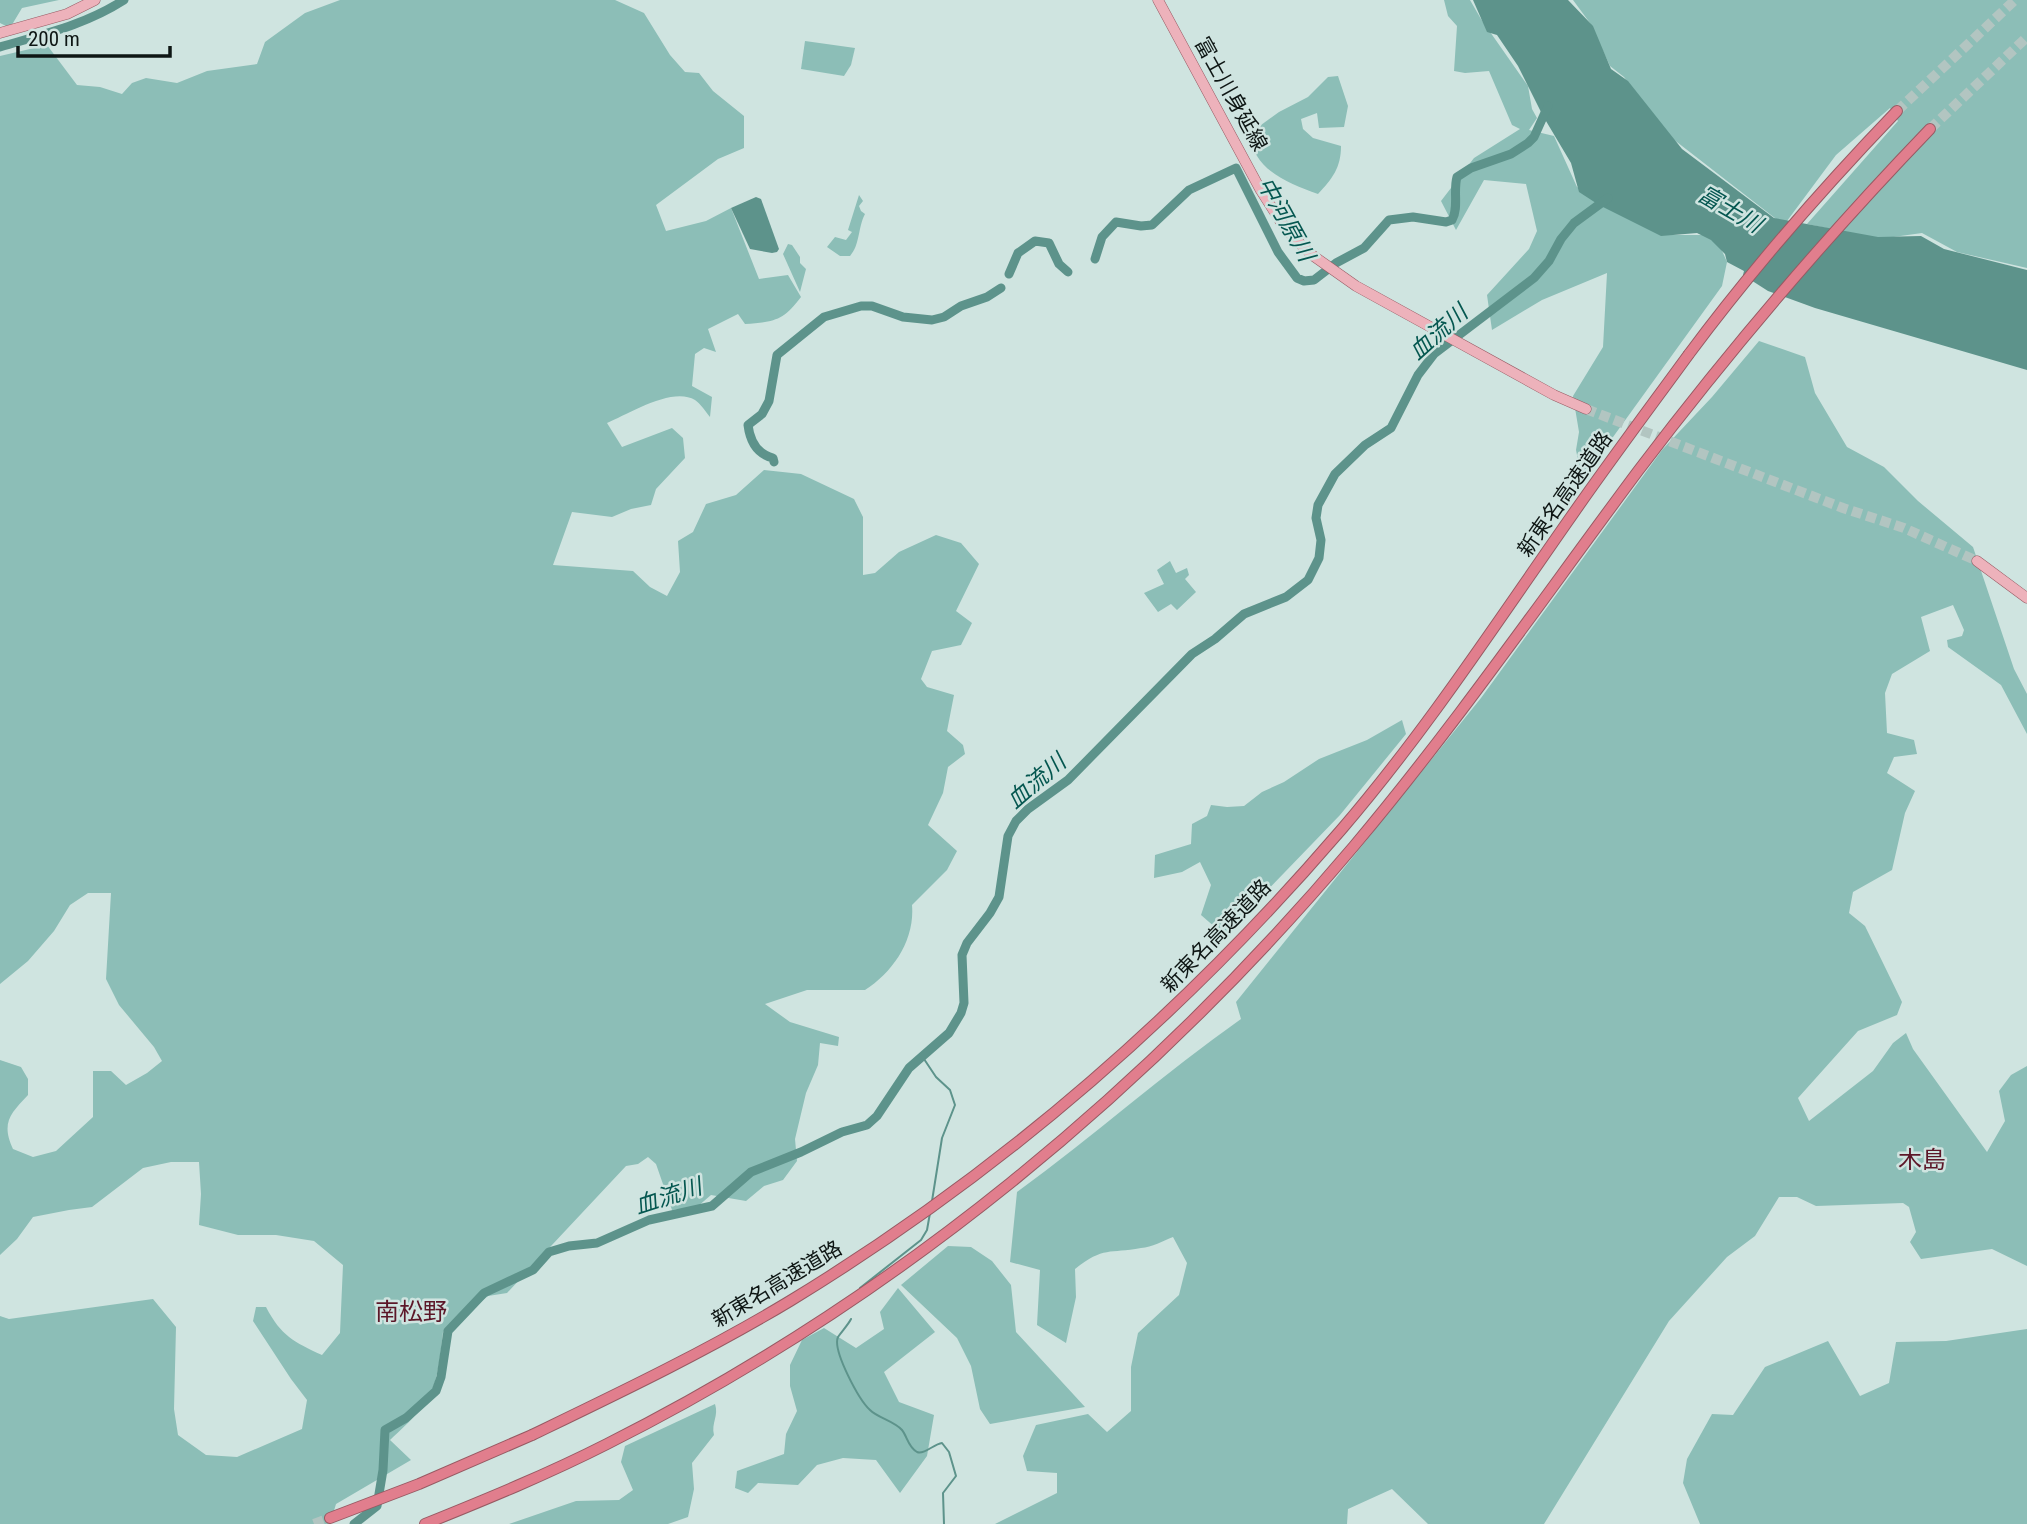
<svg xmlns="http://www.w3.org/2000/svg" width="2027" height="1524" font-family="'Roboto Condensed','Noto Sans JP',sans-serif">
<style>
.green{fill:#8cbeb7}
.water{fill:#5d938b}
.lines{fill:none;stroke-linecap:round;stroke-linejoin:round}
.stream{stroke:#5d938b;stroke-width:2}
.river{stroke:#5d938b;stroke-width:9}
.primary-tunnel{stroke:#b2c5c1;stroke-width:10;stroke-dasharray:10 5;stroke-linecap:butt}
.highway-tunnel{stroke:#b2c5c1;stroke-width:10;stroke-dasharray:10 5;stroke-linecap:butt}
.primary-casing{stroke:#975a63;stroke-width:11}
.highway-casing{stroke:#975a63;stroke-width:12}
.primary{stroke:#edb2bb;stroke-width:10}
.highway{stroke:#e17e8d;stroke-width:10}
.highway-bridge-casing{stroke:#975a63;stroke-width:12;stroke-linecap:butt}
.highway-bridge{stroke:#e17e8d;stroke-width:10}
.labels{text-anchor:middle;stroke-width:5;stroke-linejoin:round;paint-order:stroke}
.street-label{font-size:21px;fill:#0e1614;stroke:#cfe4e0}
.water-label{font-size:23px;font-style:italic;fill:#055750;stroke:#cfe4e0}
.quarter-label{font-size:24px;fill:#5c1728;stroke:#cfe4e0}
</style>
<rect width="100%" height="100%" fill="#cfe4e0"/>
<g class="green">
<path d="M0 0H59L22 8 10 28 0 23Z"/>
<path d="M340 0H615L644 13 670 55 685 72 699 73 713 91 744 116V148L718 159 656 205 666 231 706 221 731 208 759 279 788 275 801 297C783 321 774 322 745 324L738 314 708 329 716 352 704 348 695 354 692 386 712 397 710 417C706 412 700 403 695 400 673 386 628 414 607 423L622 447 672 428 683 438 685 458 656 489 651 505 631 509 612 517 572 512 553 565 633 571 650 587 667 596 680 572 678 541 693 532 706 504 736 495 764 470 801 474 854 499 863 517V575L875 573 899 552 936 535 961 543 979 564 956 611 972 623 961 645 932 651 921 679 927 687 954 695 947 731 963 745 965 754 948 767 943 793 928 825 957 851 947 870 912 905C915 940 893 972 865 990H807L765 1004 790 1022 839 1037 838 1046 820 1043 818 1065 806 1093 795 1139 797 1161 783 1180 764 1186 746 1201 711 1195 697 1207 672 1210 656 1164 648 1157 638 1164 626 1166 507 1293 488 1296 443 1332C436 1392 435 1399 390 1440L411 1460 336 1504 330 1524H0V1316L9 1319 153 1299 176 1327 174 1409 178 1435 206 1455 237 1457 302 1429 307 1400 291 1379 253 1321 256 1307H266C281 1336 294 1342 322 1355L340 1333 343 1265 314 1241 276 1235H238L199 1225 201 1194 199 1162H171L143 1168 92 1207 69 1210 33 1217 17 1239 0 1255V1060L21 1067 28 1079V1095C10 1114 1 1123 13 1149L33 1157 56 1151 93 1117V1071H111L126 1085 147 1073 162 1061 154 1047 119 1005 106 979 111 893H88L70 905 54 931 28 961 0 984V56L47 45 77 85 100 87 122 94 132 83 146 78 177 83 207 71 257 64 265 42 305 13Z"/>
<path d="M1444 0H1470L1481 19 1528 86 1532 109 1537 118 1529 130 1554 136 1577 187 1668 235H1715L1727 262 1722 286 1582 480 1576 450 1579 432 1573 396 1603 347 1607 273 1542 300 1492 330 1487 295 1529 249 1537 231 1526 184 1484 180 1456 230 1441 201 1474 158 1520 129 1512 125 1489 71 1465 73 1454 71 1457 26 1448 16Z"/>
<path d="M1573 0H2027V268L1957 252 1922 233 1879 239 1807 224 1898 121 1890 108 1836 155 1784 225 1673 139 1624 77 1610 66 1590 23Z"/>
<path d="M805 41 855 48 851 65 844 76 801 69Z"/>
<path d="M1338 76 1348 106 1344 127 1319 128 1317 113 1301 119 1303 129 1313 138 1341 146C1341 168 1332 179 1318 194 1287 183 1252 169 1250 133L1279 112 1308 97 1328 77Z"/>
<path d="M859 195 863 201 859 206 861 211 865 214C858 227 860 245 850 256H840L827 247 835 237 846 240 852 232 848 230Z"/>
<path d="M788 244 792 245 800 257V263L806 269 800 292 783 254Z"/>
<path d="M1759 341 1805 357 1815 393 1847 447 1884 467 1918 501 1973 547 2014 669 2027 694V734L2001 685 1948 647 1947 640 1962 636 1964 630 1953 605 1921 617 1930 651 1892 674 1885 693 1887 733 1914 740 1917 754 1894 757 1887 773 1915 791 1905 813 1892 870 1853 892 1849 913 1865 926 1902 1002 1897 1015 1858 1031 1798 1098 1809 1121 1873 1071 1893 1043 1906 1033 1913 1049 1987 1152 2005 1121 1999 1091 2011 1075 2027 1066V1266L1992 1249 1921 1259 1910 1242 1916 1232 1909 1207 1903 1203 1816 1206 1797 1197H1779L1755 1236 1727 1257 1669 1321 1544 1524H1428L1392 1489 1348 1509 1347 1524H995L1057 1493V1473L1027 1471 1023 1456 1036 1425 1088 1414 1107 1432 1131 1411V1367L1138 1333 1179 1295 1187 1263 1173 1237C1163 1241 1152 1247 1141 1248 1109 1254 1104 1246 1075 1269L1076 1297 1066 1343 1037 1325 1040 1270 1010 1262 1017 1192C1094 1136 1164 1073 1241 1019L1236 1002 1481 698 1662 450 1712 397Z"/>
<path d="M1170 561 1176 573 1187 568 1189 575 1185 579 1196 592 1177 610 1171 604 1158 612 1144 593 1164 584 1157 570Z"/>
<path d="M1402 720 1406 734 1340 815 1224 935 1201 915 1211 885 1200 862 1182 872 1154 878 1155 855 1191 844 1192 824 1207 816 1211 805 1227 807 1244 806 1262 792 1284 782 1319 759 1367 740Z"/>
<path d="M948 1246 971 1247 992 1261 1011 1285 1016 1332 1085 1407 990 1424 980 1409 971 1366 957 1338 901 1285Z"/>
<path d="M898 1288 935 1332 884 1372 899 1402 934 1415 927 1456 900 1493 876 1460 843 1458 817 1465 798 1485 758 1483 748 1493 735 1488 737 1471 784 1454 786 1434 797 1411 790 1386V1365L802 1340 824 1328 856 1348 884 1329 880 1312Z"/>
<path d="M2027 1329V1524H1700L1683 1483 1687 1459 1712 1414 1733 1415 1765 1367 1828 1341 1860 1396 1889 1383 1896 1342 1946 1341Z"/>
<path d="M715 1404C719 1416 711 1423 714 1435L692 1463 694 1489 688 1517 668 1524H509L576 1501 619 1500 633 1490 621 1462 625 1446Z"/>
</g>
<g class="water">
<path d="M1473 0H1568L1593 26 1611 69 1628 81 1682 149 1774 218 1878 237 1921 236 1944 249 2027 270V370L1815 308 1768 291 1743 275 1744 271 1727 262 1725 254 1711 240 1697 233 1661 236 1599 205 1579 192 1571 163 1543 116 1518 66 1497 35 1487 32Z"/>
<path d="M756 197 761 199 779 249 777 252 772 253 750 249 731 208Z"/>
</g>
<g class="lines">
<g class="stream">
<path d="M932 1049 924 1059 936 1077 950 1090 955 1105 942 1138 932 1201"/>
<path d="M860 1288 921 1240 927 1230 930 1213"/>
<path d="M851 1319C848 1325 842 1331 838 1337 832 1350 859 1400 870 1410 878 1418 894 1421 902 1430 907 1436 908 1447 917 1452 924 1455 934 1444 942 1443L949 1452 956 1476 943 1493 944 1524"/>
</g>
<g class="river">
<path d="M0 47C44 34 85 25 124 0"/>
<path d="M1095 259 1102 237 1116 222 1141 226 1152 225 1189 190 1236 168 1278 252 1297 278 1304 281 1314 280 1336 263 1364 248 1389 220 1413 217 1446 222 1452 220C1459 208 1453 191 1457 177L1471 168 1511 154 1528 143 1534 137 1548 106"/>
<path d="M1009 274 1018 253 1035 241 1049 243 1059 264 1068 272"/>
<path d="M774 462 773 458C757 454 750 441 748 425L762 414 769 401 777 355 824 317 861 306H872L903 317 932 320 944 317 961 306 987 297 1001 288"/>
<path d="M354 1524 377 1506 383 1470 385 1430 406 1418 436 1391 441 1377 448 1331 484 1293 533 1270 549 1252 569 1246 597 1243 649 1220 712 1206 751 1172 801 1152 842 1132 867 1125 877 1116 909 1068 949 1033 961 1013 964 1003 962 955 967 943 990 913 999 897 1008 836 1016 821 1028 809 1068 780 1192 654 1215 639 1244 614 1286 597 1308 580 1319 558 1321 540 1316 518 1318 505 1335 474 1365 445 1391 428 1418 375 1434 354 1534 278 1549 261 1561 239 1574 223 1608 198"/>
</g>
<path class="primary-tunnel" d="M1586 409 1843 508 1904 528 1977 561"/>
<g class="highway-tunnel">
<path d="M1897 111 2015 0"/>
<path d="M1930 129 2027 37"/>
<path d="M314 1524 330 1518"/>
</g>
<g class="primary-casing">
<g id="primary">
<path d="M1158 0 1260 189 1281 222 1294 238 1312 255 1356 286 1554 395 1586 409"/>
<path d="M0 33 67 14 95 0"/>
<path d="M1977 561 2027 598"/>
</g>
</g>
<g class="highway-casing">
<g id="highway">
<path d="M1689 354C1753 268 1823 188 1897 111"/>
<path d="M330 1518 419 1484 532 1435"/>
<path d="M425 1524C487 1499 548 1474 607 1444 894 1300 1147 1091 1354 846 1455 726 1544 597 1638 471 1729 351 1826 237 1930 129"/>
</g>
</g>
<use href="#primary" class="primary"/>
<use href="#highway" class="highway"/>
<g class="highway-bridge-casing">
<path id="highway-bridge" d="M532 1435C619 1393 707 1351 790 1301 997 1175 1183 1014 1341 830 1427 730 1499 619 1575 511 1612 458 1651 406 1689 354"/>
</g>
<use href="#highway-bridge" class="highway-bridge"/>
</g>
<g class="labels">
<g class="street-label">
<text transform="translate(1231 94) rotate(61)" y="7">富士川身延線</text>
<text transform="translate(1565 494) rotate(-55)" y="7">新東名高速道路</text>
<text transform="translate(1216 936) rotate(-46)" y="7">新東名高速道路</text>
<text transform="translate(777 1284) rotate(-31)" y="7">新東名高速道路</text>
</g>
<g class="water-label">
<text transform="translate(1730 209) rotate(30)" y="8">富士川</text>
<text transform="translate(1286 219) rotate(61)" y="8">中河原川</text>
<text transform="translate(1438 332) rotate(-42)" y="8">血流川</text>
<text transform="translate(1036 781) rotate(-41)" y="8">血流川</text>
<text transform="translate(668 1196) rotate(-18)" y="8">血流川</text>
</g>
<g class="quarter-label">
<text x="1922" y="1168">木島</text>
<text x="411" y="1320">南松野</text>
</g>
</g>
<path d="M18 46v10h152v-10" fill="none" stroke="#0e1614" stroke-width="3.5"/>
<text x="28" y="46" font-size="21" fill="#0e1614" stroke="#cfe4e0" stroke-width="5" paint-order="stroke">200 m</text>
</svg>
